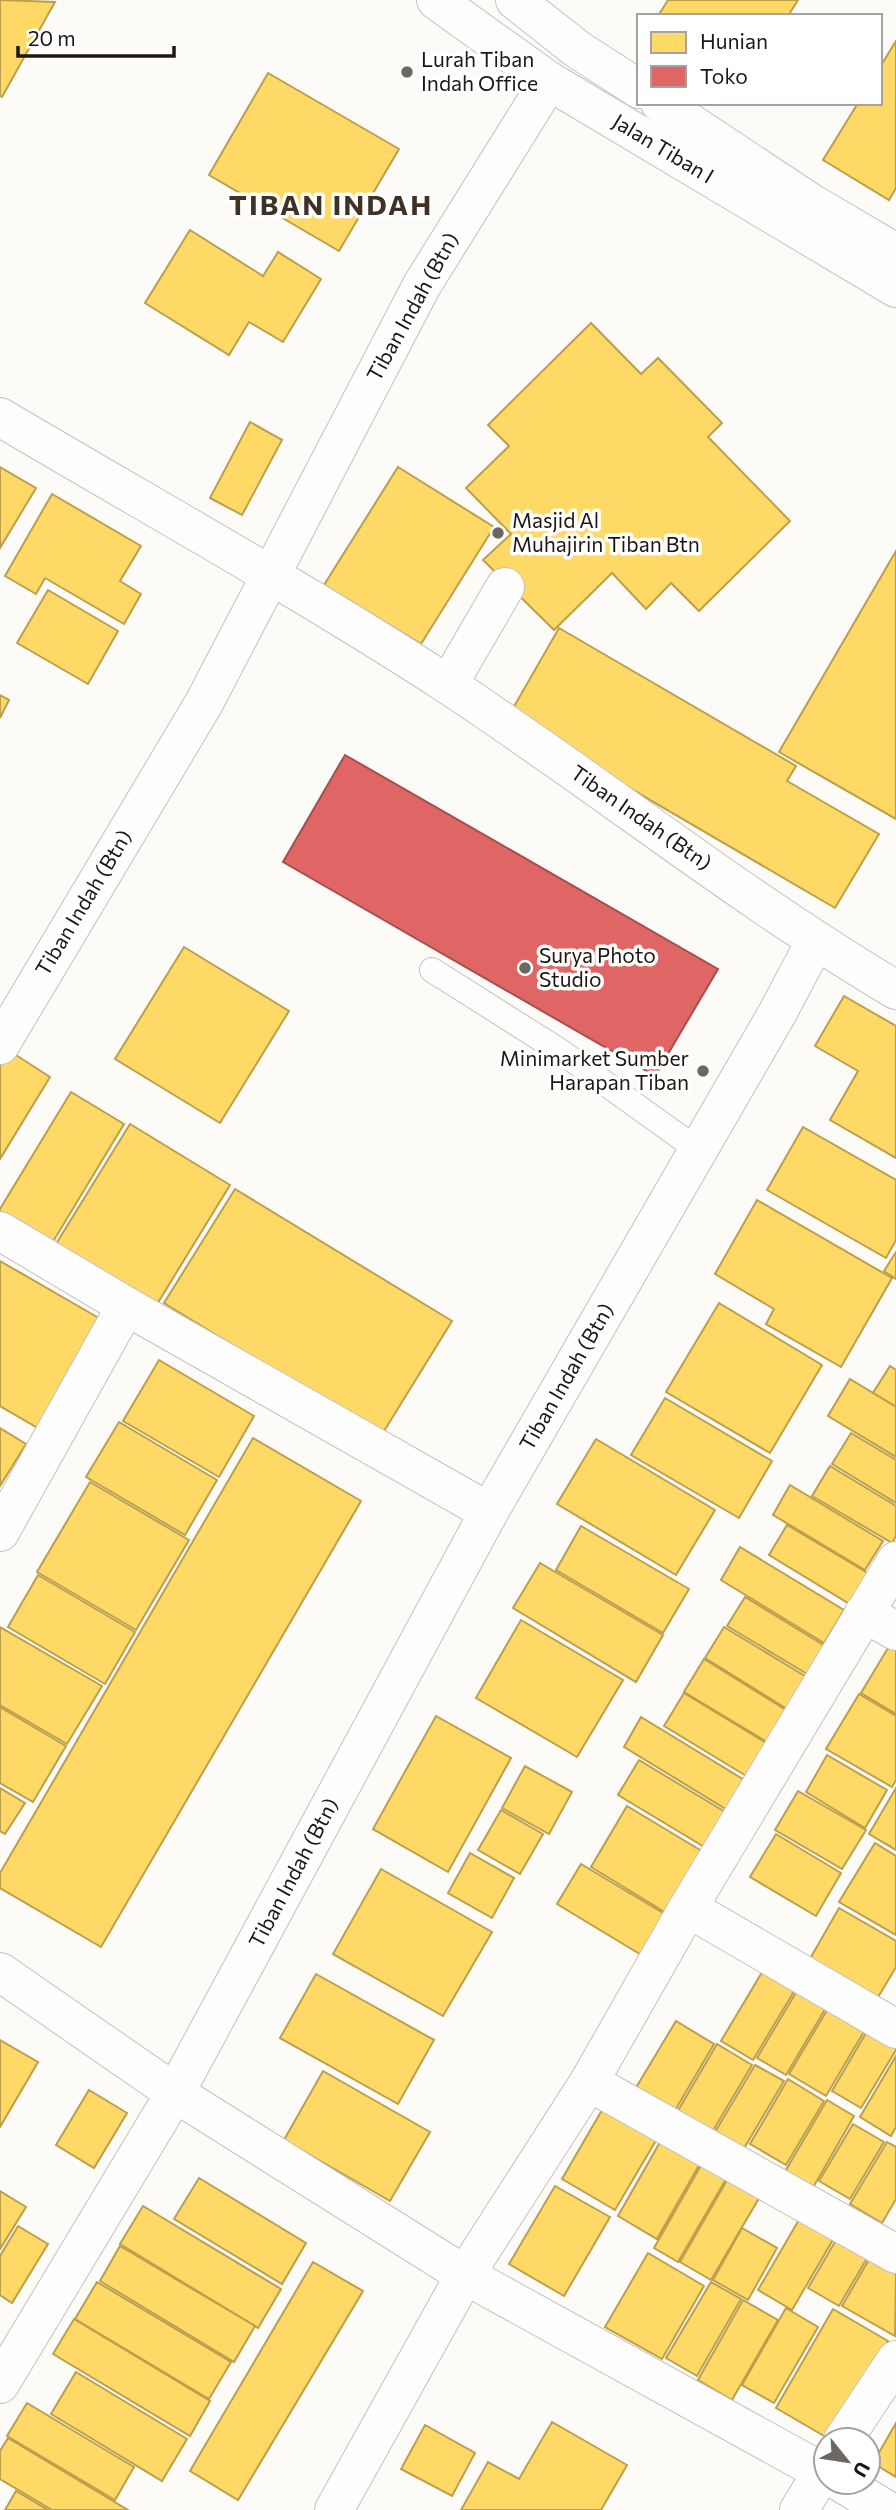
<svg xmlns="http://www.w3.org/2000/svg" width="896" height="2510" font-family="Commissioner,sans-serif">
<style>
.homes{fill:#ffd966;stroke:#bb9f4c;stroke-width:2}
.shops{fill:#e06666;stroke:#a64e4c;stroke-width:2}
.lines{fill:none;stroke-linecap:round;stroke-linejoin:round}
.service-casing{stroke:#c5c1bd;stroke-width:26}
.minor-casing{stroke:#c5c1bd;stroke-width:40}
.tertiary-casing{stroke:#c5c1bd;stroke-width:40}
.service{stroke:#fffefe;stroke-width:24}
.minor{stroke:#fffefe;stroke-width:38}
.tertiary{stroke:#fffefe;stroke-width:38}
.poi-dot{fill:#6b6762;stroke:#fff;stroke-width:2.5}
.labels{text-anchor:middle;stroke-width:7;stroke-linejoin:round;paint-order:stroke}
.poi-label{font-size:21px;fill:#1d1711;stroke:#fff;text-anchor:start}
.street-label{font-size:21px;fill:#1d1711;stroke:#fff}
.district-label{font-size:28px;font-weight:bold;letter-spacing:2px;fill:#3f3224;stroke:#fff}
</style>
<rect width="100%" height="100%" fill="#fdfbf8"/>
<g class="homes">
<path d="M0 0 55 2 2 97 0 96Z"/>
<path d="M668 0H798L788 16H658Z"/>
<path d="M896 41V188L889 200 823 160 858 103H880V67Z"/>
<path d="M268 73 399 149 339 251 209 175Z"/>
<path d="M190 230 263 276 278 252 321 279 283 342 249 322 229 355 145 303Z"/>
<path d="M591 323 641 374 658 358 722 423 708 437 790 521 699 611 671 583 646 609 612 573 554 630 483 560 511 534 466 488 509 446 488 425Z"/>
<path d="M250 422 282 440 242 515 210 498Z"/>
<path d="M0 467 36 488 0 548Z"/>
<path d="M398 467 494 527 421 644 324 585Z"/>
<path d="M52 494 141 546 120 581 141 594 124 624 45 578 36 594 5 576Z"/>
<path d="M896 551V819L779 752Z"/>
<path d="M48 590 118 631 88 684 17 643Z"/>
<path d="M559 628 796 766 787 781 879 834 835 908 508 717Z"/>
<path d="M0 695 9 700 0 718Z"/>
<path d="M184 947 289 1011 220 1123 115 1059Z"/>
<path d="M844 996 896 1026V1158L830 1120 858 1071 815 1046Z"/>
<path d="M5 1048 50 1077 0 1159V1057Z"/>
<path d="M71 1092 124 1124 48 1250 0 1221V1209Z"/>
<path d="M130 1124 230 1185 151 1314 51 1252Z"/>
<path d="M803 1127 896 1180V1240L886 1258 767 1190Z"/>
<path d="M235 1189 452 1321 381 1436 164 1303Z"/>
<path d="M757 1200 892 1278 841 1367 766 1324 774 1309 715 1274Z"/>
<path d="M896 1252V1279L884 1271Z"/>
<path d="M0 1261 104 1321 41 1430 0 1406Z"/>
<path d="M719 1303 822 1365 770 1453 666 1392Z"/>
<path d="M159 1360 254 1416 219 1477 123 1421Z"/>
<path d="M890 1366 896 1370V1407L873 1393Z"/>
<path d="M850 1379 896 1407V1457L828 1416Z"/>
<path d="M665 1398 772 1461 739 1518 631 1455Z"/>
<path d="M119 1422 217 1480 185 1535 86 1477Z"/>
<path d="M0 1428 26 1444 0 1486Z"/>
<path d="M851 1433 896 1460V1503L832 1464Z"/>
<path d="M253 1438 361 1501 101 1947 0 1888V1873Z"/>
<path d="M596 1439 715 1510 676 1575 557 1504Z"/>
<path d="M830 1466 896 1506V1536L892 1543 812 1496Z"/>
<path d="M90 1482 189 1540 136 1630 37 1572Z"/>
<path d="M790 1485 883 1541 865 1570 773 1515Z"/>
<path d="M787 1525 871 1575 853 1606 769 1555Z"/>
<path d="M581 1526 689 1589 663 1633 556 1570Z"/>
<path d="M740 1547 844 1610 824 1643 721 1580Z"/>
<path d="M540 1563 663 1635 636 1682 513 1608Z"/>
<path d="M38 1575 135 1632 105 1684 8 1627Z"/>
<path d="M745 1597 825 1646 807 1674 727 1626Z"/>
<path d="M521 1620 623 1680 577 1757 476 1698Z"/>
<path d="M0 1627 102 1686 67 1744 0 1705Z"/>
<path d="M724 1627 815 1682 795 1714 705 1658Z"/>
<path d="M894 1638 896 1639V1714L861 1693Z"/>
<path d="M704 1659 791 1713 772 1745 684 1692Z"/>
<path d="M684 1693 768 1744 748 1777 664 1726Z"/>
<path d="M859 1694 896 1716V1780L892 1787 826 1749Z"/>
<path d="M0 1707 66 1746 33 1802 0 1783Z"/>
<path d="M436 1716 511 1758 448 1872 373 1829Z"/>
<path d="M641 1717 746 1781 729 1811 624 1747Z"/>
<path d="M827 1755 887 1790 865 1828 806 1792Z"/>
<path d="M639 1760 727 1813 706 1848 618 1795Z"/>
<path d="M525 1766 572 1792 549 1834 502 1808Z"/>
<path d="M0 1788 25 1803 5 1834 0 1831Z"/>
<path d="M896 1788V1850L869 1834Z"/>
<path d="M798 1791 866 1830 842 1869 775 1830Z"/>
<path d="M627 1806 705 1853 668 1914 591 1867Z"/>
<path d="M501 1810 543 1834 520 1874 478 1850Z"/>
<path d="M776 1834 841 1873 816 1916 750 1877Z"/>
<path d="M875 1843 896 1856V1935L839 1902Z"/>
<path d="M470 1853 514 1878 492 1918 448 1893Z"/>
<path d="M581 1864 668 1916 643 1956 557 1904Z"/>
<path d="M381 1869 492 1932 443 2016 333 1954Z"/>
<path d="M839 1908 896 1941V1967L874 2004 807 1964Z"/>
<path d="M767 1964 799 1983 753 2060 721 2041Z"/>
<path d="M316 1974 434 2040 398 2104 280 2038Z"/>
<path d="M801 1984 830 2001 786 2075 757 2058Z"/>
<path d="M832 2002 869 2023 826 2096 789 2074Z"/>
<path d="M676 2021 714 2044 673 2114 634 2091Z"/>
<path d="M870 2026 896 2042V2050L861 2108 832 2091Z"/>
<path d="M0 2040 38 2062 0 2127Z"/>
<path d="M717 2044 752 2065 711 2134 676 2114Z"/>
<path d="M896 2056V2127L891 2136 860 2117Z"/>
<path d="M755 2065 784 2081 743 2150 715 2132Z"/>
<path d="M323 2071 430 2132 390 2201 284 2140Z"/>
<path d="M788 2079 824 2101 786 2165 750 2144Z"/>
<path d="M89 2090 127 2113 94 2168 56 2145Z"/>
<path d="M827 2100 854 2116 811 2191 783 2175Z"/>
<path d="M605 2105 658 2137 615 2210 562 2179Z"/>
<path d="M853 2124 884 2142 850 2199 819 2181Z"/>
<path d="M663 2137 702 2160 657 2239 618 2216Z"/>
<path d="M887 2142 896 2147V2199L882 2223 850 2204Z"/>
<path d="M704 2160 729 2174 678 2262 654 2248Z"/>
<path d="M730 2175 762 2193 711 2280 680 2262Z"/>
<path d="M199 2178 306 2243 282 2284 174 2219Z"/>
<path d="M555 2186 610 2217 564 2296 509 2264Z"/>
<path d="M0 2191 26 2207 0 2249Z"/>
<path d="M143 2206 281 2289 258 2328 120 2244Z"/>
<path d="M800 2218 834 2238 792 2310 758 2290Z"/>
<path d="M18 2226 48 2244 12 2303 0 2295V2256Z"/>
<path d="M742 2228 777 2248 748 2300 713 2280Z"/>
<path d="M839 2235 870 2253 839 2306 808 2288Z"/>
<path d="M120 2246 255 2326 234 2362 100 2281Z"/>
<path d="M648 2253 704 2286 662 2359 605 2327Z"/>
<path d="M871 2256 896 2271 895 2336 842 2306Z"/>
<path d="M313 2262 363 2291 238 2500 190 2471Z"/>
<path d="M97 2282 231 2362 209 2399 75 2319Z"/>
<path d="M711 2282 741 2299 697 2376 666 2358Z"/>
<path d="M743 2300 778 2320 732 2400 698 2380Z"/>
<path d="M786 2308 818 2327 774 2403 742 2385Z"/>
<path d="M833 2309 888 2341 831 2440 776 2408Z"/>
<path d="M74 2319 210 2401 190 2436 53 2354Z"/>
<path d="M76 2372 187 2439 162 2481 51 2414Z"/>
<path d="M27 2403 134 2467 115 2500 7 2436Z"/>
<path d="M552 2422 627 2465 601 2510H461L488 2462 519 2479Z"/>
<path d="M896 2423V2477L873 2463Z"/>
<path d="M425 2425 475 2453 452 2496 401 2469Z"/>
<path d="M8 2438 128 2510H52L0 2479V2451Z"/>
<path d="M16 2491 48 2510H5Z"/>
</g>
<path class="shops" d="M345 755 718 969 655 1076 283 862Z"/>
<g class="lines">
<g class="service-casing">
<path id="service" d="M432 970 560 1051 698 1150"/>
</g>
<g class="minor-casing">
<g id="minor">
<path d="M0 417C150 506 304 591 450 686 600 785 741 898 896 990"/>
<path d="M448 685 505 587"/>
<path d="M0 1045 204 703 422 285 549 81"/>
<path d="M0 1231 126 1306 489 1512"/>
<path d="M0 1532 126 1306"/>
<path d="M864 1613 896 1631"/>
<path d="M688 1908 896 2029"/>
<path d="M0 1972 175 2093 465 2275 826 2474"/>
<path d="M589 2082 896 2254"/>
<path d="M0 2384 175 2093 489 1512 778 1012 815 942"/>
<path d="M843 2440 896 2360"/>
<path d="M840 2482 887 2510"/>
<path d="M334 2510 465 2275 589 2082 688 1908 896 1561"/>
<path d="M799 2510 826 2466"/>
</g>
</g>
<g class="tertiary-casing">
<g id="tertiary">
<path d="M436 0 549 81 896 288"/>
<path d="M515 0 577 49 639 89"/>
<path d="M660 103 811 203 896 253"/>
</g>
</g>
<use href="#service" class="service"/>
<use href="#minor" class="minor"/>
<use href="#tertiary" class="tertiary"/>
</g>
<g class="poi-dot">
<circle cx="407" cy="72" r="7"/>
<circle cx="498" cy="533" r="7"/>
<circle cx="525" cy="968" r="7"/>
<circle cx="703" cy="1071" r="7"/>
</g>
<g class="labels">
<g class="poi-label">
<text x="421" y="67">Lurah Tiban<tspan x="421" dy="24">Indah Office</tspan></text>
<text x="512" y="528">Masjid Al<tspan x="512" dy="24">Muhajirin Tiban Btn</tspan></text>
<text x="539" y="963">Surya Photo<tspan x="539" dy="24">Studio</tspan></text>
<text x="689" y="1066" text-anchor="end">Minimarket Sumber<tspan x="689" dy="24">Harapan Tiban</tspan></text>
</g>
<g class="street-label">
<text transform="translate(663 149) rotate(31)" y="7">Jalan Tiban I</text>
<text transform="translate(413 307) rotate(-61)" y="7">Tiban Indah (Btn)</text>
<text transform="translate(641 818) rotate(35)" y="7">Tiban Indah (Btn)</text>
<text transform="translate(84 903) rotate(-59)" y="7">Tiban Indah (Btn)</text>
<text transform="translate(567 1377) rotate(-60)" y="7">Tiban Indah (Btn)</text>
<text transform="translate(294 1873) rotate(-62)" y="7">Tiban Indah (Btn)</text>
</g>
<g class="district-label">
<text x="331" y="215">TIBAN INDAH</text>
</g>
</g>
<rect x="637" y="14" width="245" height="91" fill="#ffffff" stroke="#a5a2a0" stroke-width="2"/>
<rect x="651" y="32" width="35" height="21" fill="#ffd966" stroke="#a5a2a0" stroke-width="2"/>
<text x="700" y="49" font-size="21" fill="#1d1711">Hunian</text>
<rect x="651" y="66" width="35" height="21" fill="#e06666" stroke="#a5a2a0" stroke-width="2"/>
<text x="700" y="84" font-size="21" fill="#1d1711">Toko</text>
<g transform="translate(847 2461) rotate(120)"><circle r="33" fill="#ffffff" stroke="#a5a2a0" stroke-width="2"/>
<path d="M0-5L12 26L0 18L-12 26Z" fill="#6b6762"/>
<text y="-10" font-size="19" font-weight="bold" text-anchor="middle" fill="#1d1711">U</text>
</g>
<path d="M18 46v10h156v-10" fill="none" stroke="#1d1711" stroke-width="3.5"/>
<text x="28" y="46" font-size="21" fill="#1d1711" stroke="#ffffff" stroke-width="5" paint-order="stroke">20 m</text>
</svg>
